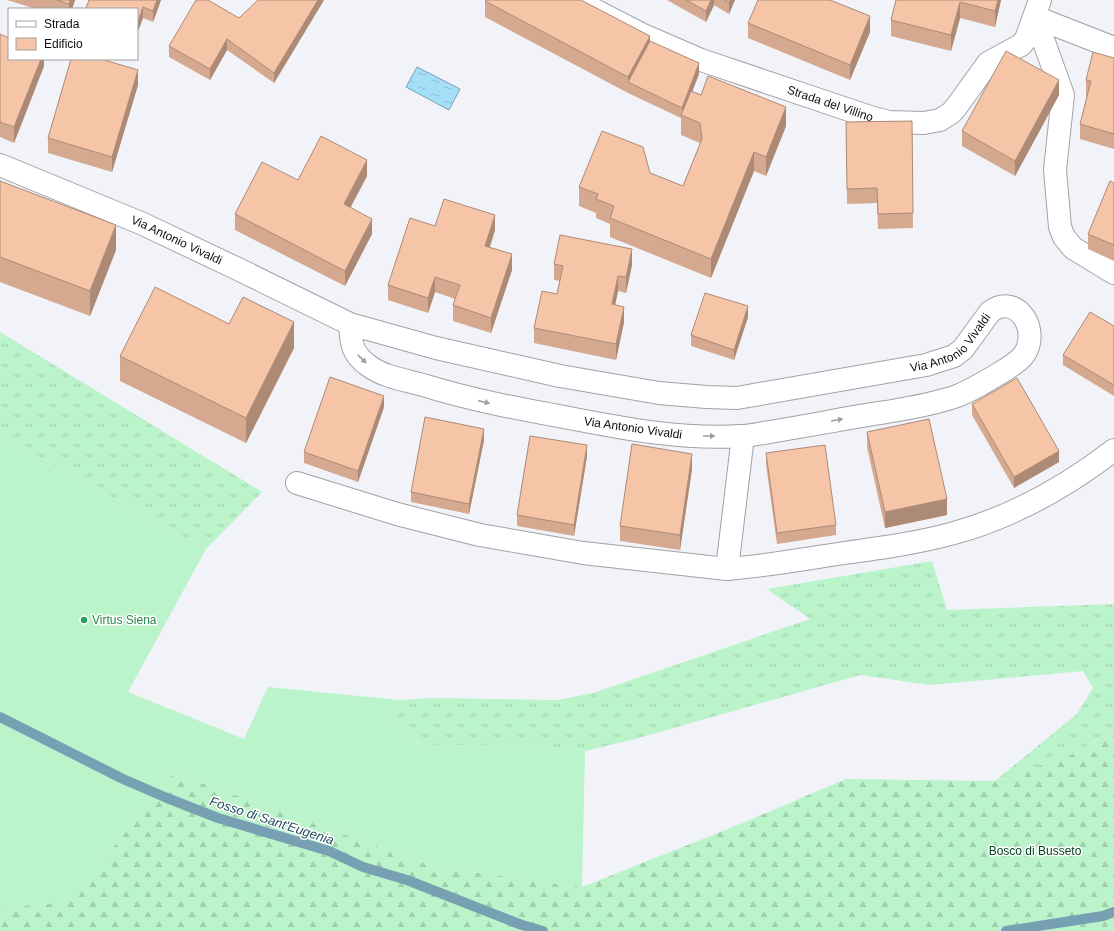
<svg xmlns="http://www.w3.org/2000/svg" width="1114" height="931" font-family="Helvetica,sans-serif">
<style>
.grass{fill:url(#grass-tufts)}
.forest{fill:url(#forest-firs)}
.garden{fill:#bbf3cb}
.water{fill:url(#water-ripples);stroke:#77a0b2}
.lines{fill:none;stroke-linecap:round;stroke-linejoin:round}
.stream{stroke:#77a0b2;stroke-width:10}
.minor-casing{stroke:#a1a2a7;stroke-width:24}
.minor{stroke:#fff;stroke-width:22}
.wall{fill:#d4a990}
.shaded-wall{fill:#ac8a76}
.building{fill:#f6c5a8;stroke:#ac8a76}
.oneway{fill:#9e9f9f}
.leisure-dot{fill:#2e9e5b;stroke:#fff;stroke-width:1.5}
.labels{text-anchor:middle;stroke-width:3;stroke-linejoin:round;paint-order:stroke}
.street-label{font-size:12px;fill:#0d0e10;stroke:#fff}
.leisure-label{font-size:12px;fill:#27864d;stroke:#fff;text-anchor:start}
.park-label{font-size:12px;fill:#004421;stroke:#fff}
.water-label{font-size:13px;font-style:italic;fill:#204f5f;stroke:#fff}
</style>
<defs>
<pattern id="grass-tufts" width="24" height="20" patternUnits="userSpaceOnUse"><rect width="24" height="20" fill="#bbf3cb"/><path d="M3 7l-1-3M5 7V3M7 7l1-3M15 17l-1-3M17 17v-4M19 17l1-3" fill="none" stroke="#a0cfad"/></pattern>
<pattern id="forest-firs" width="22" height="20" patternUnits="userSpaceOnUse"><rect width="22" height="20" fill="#bbf3cb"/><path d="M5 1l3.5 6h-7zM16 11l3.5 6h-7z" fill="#a0cfad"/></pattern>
<pattern id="water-ripples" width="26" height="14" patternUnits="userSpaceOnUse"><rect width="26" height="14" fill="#a4dff7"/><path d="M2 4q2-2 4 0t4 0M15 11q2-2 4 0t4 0" fill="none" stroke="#8cbed3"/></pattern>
</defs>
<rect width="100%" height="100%" fill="#f2f3f9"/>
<g class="grass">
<path d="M0 332 262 492 206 549 0 435Z"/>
<path d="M932 561 947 610 1114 604V729L1074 754 995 781 1077 714 1093 688 1083 671 930 685 860 675 635 739 585 751 531 744 422 746 407 734 394 713 399 700 434 698 557 700 593 693 810 619 767 589Z"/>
</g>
<path class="forest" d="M1114 729V931H0V906L10 907 69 901 174 773 435 867 582 887 733 827 846 779 995 781 1074 754Z"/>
<path class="garden" d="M0 435 206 549 128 692 244 739 268 687 399 700 394 713 407 734 422 746 531 744 585 751 582 887 435 867 174 773 69 902 10 907 0 906Z"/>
<path class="water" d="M417 67 460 89 449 110 406 87Z"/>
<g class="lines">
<g class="stream">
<path d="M0 717 123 779 167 798 218 818 329 851 363 867 407 880 522 925 543 931"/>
<path d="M1006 931 1103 916 1114 912"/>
</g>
<g class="minor-casing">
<g id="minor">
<path id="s1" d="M575 0 641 34 701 60 870 117 889 122 924 123 940 120 951 113 957 106 988 63 1021 45 1026 39 1040 0"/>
<path d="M1035 17 1063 95 1055 170 1060 227 1064 237 1073 248 1114 273"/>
<path d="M1035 17 1114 48"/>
<path id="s2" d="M0 165 143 224 242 271 350 324 436 348 560 376 659 393 706 397 737 398 926 365 954 356 963 349 990 312C1017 291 1042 332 1023 356 1014 366 1001 372 990 379 979 385 968 392 957 396 934 404 910 408 886 412 865 415 843 419 822 423 805 426 787 429 770 432 761 433 751 436 742 436 684 440 626 429 569 418 520 409 471 400 423 385 405 380 384 377 369 366 352 354 351 344 350 324"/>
<path d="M297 483 397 514 480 535 583 553 727 569 743 436"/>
<path d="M727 569C766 566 805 559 844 553 881 548 918 543 954 533 1012 517 1066 487 1114 450"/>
</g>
</g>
<use href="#minor" class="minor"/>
</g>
<g class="wall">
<path d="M7 0H75L72 9H36Z"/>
<path d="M161 0 153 22 143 18 137 34V9H86V8Z"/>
<path d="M324 0 274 83 227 50 210 80 169 57V46L239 18Z"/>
<path d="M667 0H735L729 14 714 5 706 22Z"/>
<path d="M896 0H1001L995 27 960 18 951 51 891 36V20Z"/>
<path d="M485 1 650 41 699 74 692 91 701 95 786 126 766 176 754 171 711 278 610 237V224L596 218V213L579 206V187L650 173 683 186 700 144V143L681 135V118L628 93 485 17Z"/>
<path d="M748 23 870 32 850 80 748 38Z"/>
<path d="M0 34 44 59V66L14 143 0 137Z"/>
<path d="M1114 58V149L1080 139V124L1087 96 1086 95V80Z"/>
<path d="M138 85 112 172 48 153V138Z"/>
<path d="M1059 95 1015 176 962 146V131Z"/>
<path d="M912 121 913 228 878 229 877 203 847 204 846 122Z"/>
<path d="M367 176 350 208 372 234 345 286 235 230V214L298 180Z"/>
<path d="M0 181 116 250 90 316 0 282Z"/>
<path d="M1114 183V261L1088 249V234Z"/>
<path d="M435 226 495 230 490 247 512 270 491 333 453 321V305L455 299 435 292 428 313 388 300V285Z"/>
<path d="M554 264 632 265 626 293 618 291 615 305 624 322 616 360 534 343V328L557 294 560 281 554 280Z"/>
<path d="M748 317 734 360 691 346V335Z"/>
<path d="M1114 326V396L1063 365V355Z"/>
<path d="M294 348 246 443 120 381V356Z"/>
<path d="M972 404 1059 462 1014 488 972 415Z"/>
<path d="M384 407 358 482 304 463V452Z"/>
<path d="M867 432 947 515 885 528 867 447Z"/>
<path d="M484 440 469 514 411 502V492Z"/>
<path d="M766 453 836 525V535L777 544 766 464Z"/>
<path d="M587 456 574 536 517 526V515Z"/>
<path d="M692 469 680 550 620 541V526Z"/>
</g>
<g class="shaded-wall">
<path d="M70 0H75L72 9H69V4Z"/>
<path d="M157 0H161L153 22V11Z"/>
<path d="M318 0H324L274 83V73Z"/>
<path d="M711 0H714V5L706 22V11Z"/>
<path d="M730 0H735L729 14V3Z"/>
<path d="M998 0H1001L995 27V11Z"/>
<path d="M960 2V18L951 51V35Z"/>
<path d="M143 7V18L137 34V24Z"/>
<path d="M870 16V32L850 80V65Z"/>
<path d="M650 36V52L628 82V77Z"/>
<path d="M227 39V50L210 80V69Z"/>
<path d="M41 59H44V66L14 143V127Z"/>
<path d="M699 63V74L683 116H682V108Z"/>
<path d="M138 70V85L112 172V157Z"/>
<path d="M1059 80V95L1015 176V161Z"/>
<path d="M786 107V126L766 176V157Z"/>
<path d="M754 152V171L711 278V259Z"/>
<path d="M367 160V176L344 220V204Z"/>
<path d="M495 215V230L485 261V246Z"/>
<path d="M372 219V234L345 286V271Z"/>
<path d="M116 225V250L90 316V291Z"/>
<path d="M632 249V265L626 293V277Z"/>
<path d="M512 254V270L491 333V318Z"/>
<path d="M618 276V291L612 320V304Z"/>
<path d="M435 277V292L428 313V298Z"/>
<path d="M748 306V317L734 360V350Z"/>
<path d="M624 307V322L616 360V344Z"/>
<path d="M294 322V348L246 443V418Z"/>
<path d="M384 396V407L358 482V471Z"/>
<path d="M484 429V440L469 514V504Z"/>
<path d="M587 445V456L574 536V525Z"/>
<path d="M1059 451V462L1014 488V477Z"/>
<path d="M692 454V469L680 550V535Z"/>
<path d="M947 499V515L885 528V512Z"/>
</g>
<g class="building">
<path d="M57 0H70L69 4Z"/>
<path d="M89 0H157L153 11 143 7 137 24V9H89L86 8Z"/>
<path d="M196 0H208L239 18 258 0H318L274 73 227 39 210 69 169 46Z"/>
<path d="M486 0H581L650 36 628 77 485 1Z"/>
<path d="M686 0H711L706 11Z"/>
<path d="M724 0H730L729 3Z"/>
<path d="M758 0H830L870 16 850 65 748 23Z"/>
<path d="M896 0H998L995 11 960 2 951 35 891 20Z"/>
<path d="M0 34 9 38V59H41L14 127 0 122Z"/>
<path d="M650 41 699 63 682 108 628 82Z"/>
<path d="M1006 51 1059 80 1015 161 962 131Z"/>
<path d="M1093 52 1114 58V134L1080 124 1091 81 1086 80Z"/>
<path d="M71 59H101L138 70 112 157 48 138Z"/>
<path d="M708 76 786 107 766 157 754 152 711 259 610 218 614 206 596 199 598 194 579 187 602 131 643 147 650 173 683 186 702 139 700 123 681 115 691 91 701 95Z"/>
<path d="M912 121 913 213 878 214 877 188 847 189 846 122Z"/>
<path d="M321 136 367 160 344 204 372 219 345 271 235 214 262 162 298 180Z"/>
<path d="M0 181 116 225 90 291 0 257Z"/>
<path d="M1110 181 1114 183V245L1088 234Z"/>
<path d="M444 199 495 215 485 246 512 254 491 318 453 305 460 285 435 277 428 298 388 285 410 218 435 226Z"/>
<path d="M560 235 632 249 626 277 618 276 612 304 624 307 616 344 534 328 542 291 557 294 563 266 554 264Z"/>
<path d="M155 287 229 324 243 297 294 322 246 418 120 356Z"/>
<path d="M705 293 748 306 734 350 691 335Z"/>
<path d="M1090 312 1114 326V385L1063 355Z"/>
<path d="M330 377 384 396 358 471 304 452Z"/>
<path d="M1017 378 1059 451 1014 477 972 404Z"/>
<path d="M425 417 484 429 469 504 411 492Z"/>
<path d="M929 419 947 499 885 512 867 432Z"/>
<path d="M530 436 587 445 574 525 517 515Z"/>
<path d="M632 444 692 454 680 535 620 526Z"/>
<path d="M825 445 836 525 777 533 766 453Z"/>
</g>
<defs><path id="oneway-solid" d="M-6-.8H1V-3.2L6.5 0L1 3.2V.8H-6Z"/></defs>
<g class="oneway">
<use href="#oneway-solid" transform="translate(362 359) rotate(44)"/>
<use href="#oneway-solid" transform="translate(484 402) rotate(13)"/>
<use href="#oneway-solid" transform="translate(837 420) rotate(-10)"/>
<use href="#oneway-solid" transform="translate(709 436)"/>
</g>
<circle class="leisure-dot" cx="84" cy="620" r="4"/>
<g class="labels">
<g class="street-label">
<text dy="4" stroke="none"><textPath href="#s1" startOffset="276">Strada del Villino</textPath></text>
<text dy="4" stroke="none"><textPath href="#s2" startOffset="192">Via Antonio Vivaldi</textPath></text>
<text dy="4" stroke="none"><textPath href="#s2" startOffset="1005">Via Antonio Vivaldi</textPath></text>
<text transform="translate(633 428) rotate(8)" y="4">Via Antonio Vivaldi</text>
</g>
<g class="leisure-label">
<text x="92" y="624">Virtus Siena</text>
</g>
<g class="park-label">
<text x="1035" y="855">Bosco di Busseto</text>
</g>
<g class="water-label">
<text transform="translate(272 820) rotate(18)" y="5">Fosso di Sant'Eugenia</text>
</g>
</g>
<rect x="8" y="8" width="130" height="52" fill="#ffffff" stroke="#9e9f9f"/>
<rect x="16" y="21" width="20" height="6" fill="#ffffff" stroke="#9e9f9f"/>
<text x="44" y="28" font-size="12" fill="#0d0e10">Strada</text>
<rect x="16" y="38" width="20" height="12" fill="#f6c5a8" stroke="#9e9f9f"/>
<text x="44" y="48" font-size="12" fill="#0d0e10">Edificio</text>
</svg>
